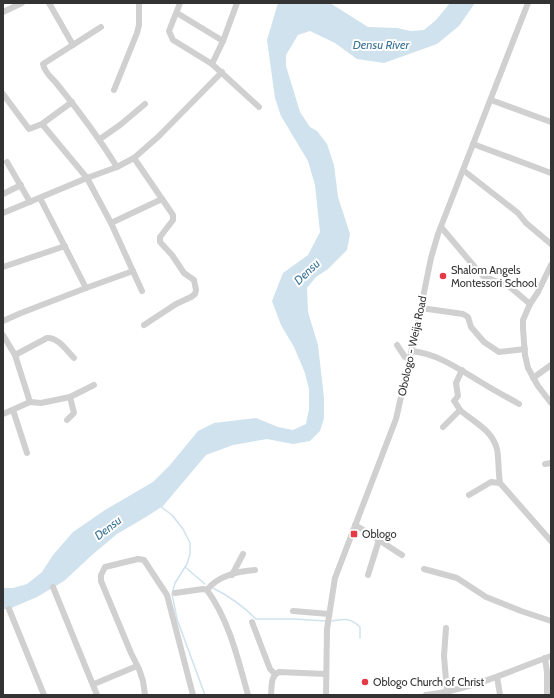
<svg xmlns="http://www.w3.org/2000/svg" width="554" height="698" font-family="Cabin,sans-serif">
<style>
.water{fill:#cfe2ee}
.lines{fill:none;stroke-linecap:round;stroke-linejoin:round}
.stream{stroke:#cfe2ee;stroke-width:1.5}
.minor{stroke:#d0d0d0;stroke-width:6}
.poi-dot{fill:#e63946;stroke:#fff;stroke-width:1.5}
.labels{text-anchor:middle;stroke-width:4;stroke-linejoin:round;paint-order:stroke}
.poi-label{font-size:11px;fill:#333;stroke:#fff;text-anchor:start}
.street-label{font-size:11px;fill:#333;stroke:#fff}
.water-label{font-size:12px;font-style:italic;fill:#3f7597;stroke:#fff}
</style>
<rect width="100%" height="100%" fill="#fff"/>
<path class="water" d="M278 3H330L368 27 397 28 411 31 424 30 436 20 450 3H475L459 26 437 44 384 63 357 59 335 43 310 31 298 35 286 55V66L300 112 310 127 317 131 327 144 334 165 338 197 350 234 347 250 328 269 316 277 307 288 308 312 318 345 324 398V418L320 431 310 441 293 444 267 439 233 445 206 455 163 506 146 517 117 534 92 555 64 581 37 597 9 609H3V588H13L27 584 42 572 53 555 73 532 105 510 153 482 170 465 198 431 214 423 256 418 278 427 293 430 306 424 309 409V389L305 373 294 347 281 325 272 301 283 273 308 255 320 232 315 185 308 161 281 116 275 98 267 40Z"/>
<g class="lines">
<g class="stream">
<path d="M160 506 172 515 183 529 190 543V554L187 564 175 583 172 594 177 619 205 695"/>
<path d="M185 567 205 584"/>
<path d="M213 588C229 596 243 606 256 619H295L325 621"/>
<path d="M332 621C344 619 350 617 360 627V638"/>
</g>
<g class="minor">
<path d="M49 3 73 45"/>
<path d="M180 3 169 31 173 40 212 64 259 107"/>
<path d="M3 12 22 3"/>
<path d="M177 13 223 41"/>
<path d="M101 27 43 64C44 72 52 78 57 84 79 111 99 138 117 167"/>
<path d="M212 64 223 41 237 3"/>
<path d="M114 90 137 33 139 25V3"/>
<path d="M3 94 29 129 42 124 87 178 111 223 142 291"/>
<path d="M491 100 551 122"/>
<path d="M42 124 72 102"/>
<path d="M100 139 120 125 145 104"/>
<path d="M473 144 551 173"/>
<path d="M134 158 173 215V220L160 237V242L172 255 184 273 194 280 196 290 195 294 191 297 176 304 144 325"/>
<path d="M7 162 30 202"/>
<path d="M463 170 518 213 526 223 551 244"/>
<path d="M3 194 21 185"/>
<path d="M3 213 87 178 117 167 134 158 158 137 222 72"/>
<path d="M111 223 162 199"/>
<path d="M441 227 479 272 483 276 510 287 530 304"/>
<path d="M551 265 538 292 530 304 523 320V329L525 355 528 368 538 386 551 403"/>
<path d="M3 267 65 246"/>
<path d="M86 288 133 271"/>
<path d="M421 308 463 314 468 317 471 327 484 342 499 352 525 349"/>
<path d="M3 321 21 313 86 288 40 198"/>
<path d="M3 335 15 355 47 338C58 337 67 351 74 358"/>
<path d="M397 345 405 357 410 360"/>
<path d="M412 351C439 354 460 370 484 384 495 391 507 397 519 404"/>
<path d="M15 355 30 402"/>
<path d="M462 370 456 383 458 396 454 401C457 404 458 408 461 411 474 422 492 430 497 449 499 460 498 471 500 483L551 541"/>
<path d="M533 378 551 365"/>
<path d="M13 410 27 453"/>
<path d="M3 414 30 402 41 403 70 397 94 385"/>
<path d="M67 420 74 413 70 397"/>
<path d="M443 427 460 410"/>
<path d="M545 464 551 463"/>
<path d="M469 495 491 482 500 483"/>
<path d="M355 525C371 534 386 545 402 555"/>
<path d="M424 569 457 578 486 597 521 611 551 621"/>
<path d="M232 575 243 554"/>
<path d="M368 575 379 540"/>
<path d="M53 587 97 695"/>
<path d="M207 590C217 576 239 571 255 570"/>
<path d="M175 593 203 589 207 590C229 620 238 659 248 695"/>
<path d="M9 609 44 695"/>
<path d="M293 611 329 614"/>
<path d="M252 622 270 669 275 674"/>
<path d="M446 628 444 656 447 692"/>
<path d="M545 658 547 672V695"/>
<path d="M497 677 500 695"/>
<path d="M94 684 137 666"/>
<path d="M145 695 143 681 139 669 131 653 101 581V575L105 567 138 559 144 560 167 595 193 695"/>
<path d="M271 695C272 687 270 676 279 672L326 674"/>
<path d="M326 695 327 629 335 578 396 419 418 322 431 258 438 234 528 3"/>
<path d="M426 695C470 690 510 671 551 656"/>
</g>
</g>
<g class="poi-dot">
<circle cx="443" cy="276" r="4"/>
<rect x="350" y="530" width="8" height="8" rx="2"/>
<circle cx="365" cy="682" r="4"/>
</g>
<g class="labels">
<g class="poi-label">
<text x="451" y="274">Shalom Angels<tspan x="451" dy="13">Montessori School</tspan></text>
<text x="362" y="538">Oblogo</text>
<text x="373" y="686">Oblogo Church of Christ</text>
</g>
<g class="street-label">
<text transform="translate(412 346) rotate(-78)" y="4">Obologo - Weija Road</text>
</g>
<g class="water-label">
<text x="381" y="49">Densu River</text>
<text transform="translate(307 272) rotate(-44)" y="4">Densu</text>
<text transform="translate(108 528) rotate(-38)" y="4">Densu</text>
</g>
</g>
<rect width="554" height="698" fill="none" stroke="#333333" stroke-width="8"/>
</svg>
